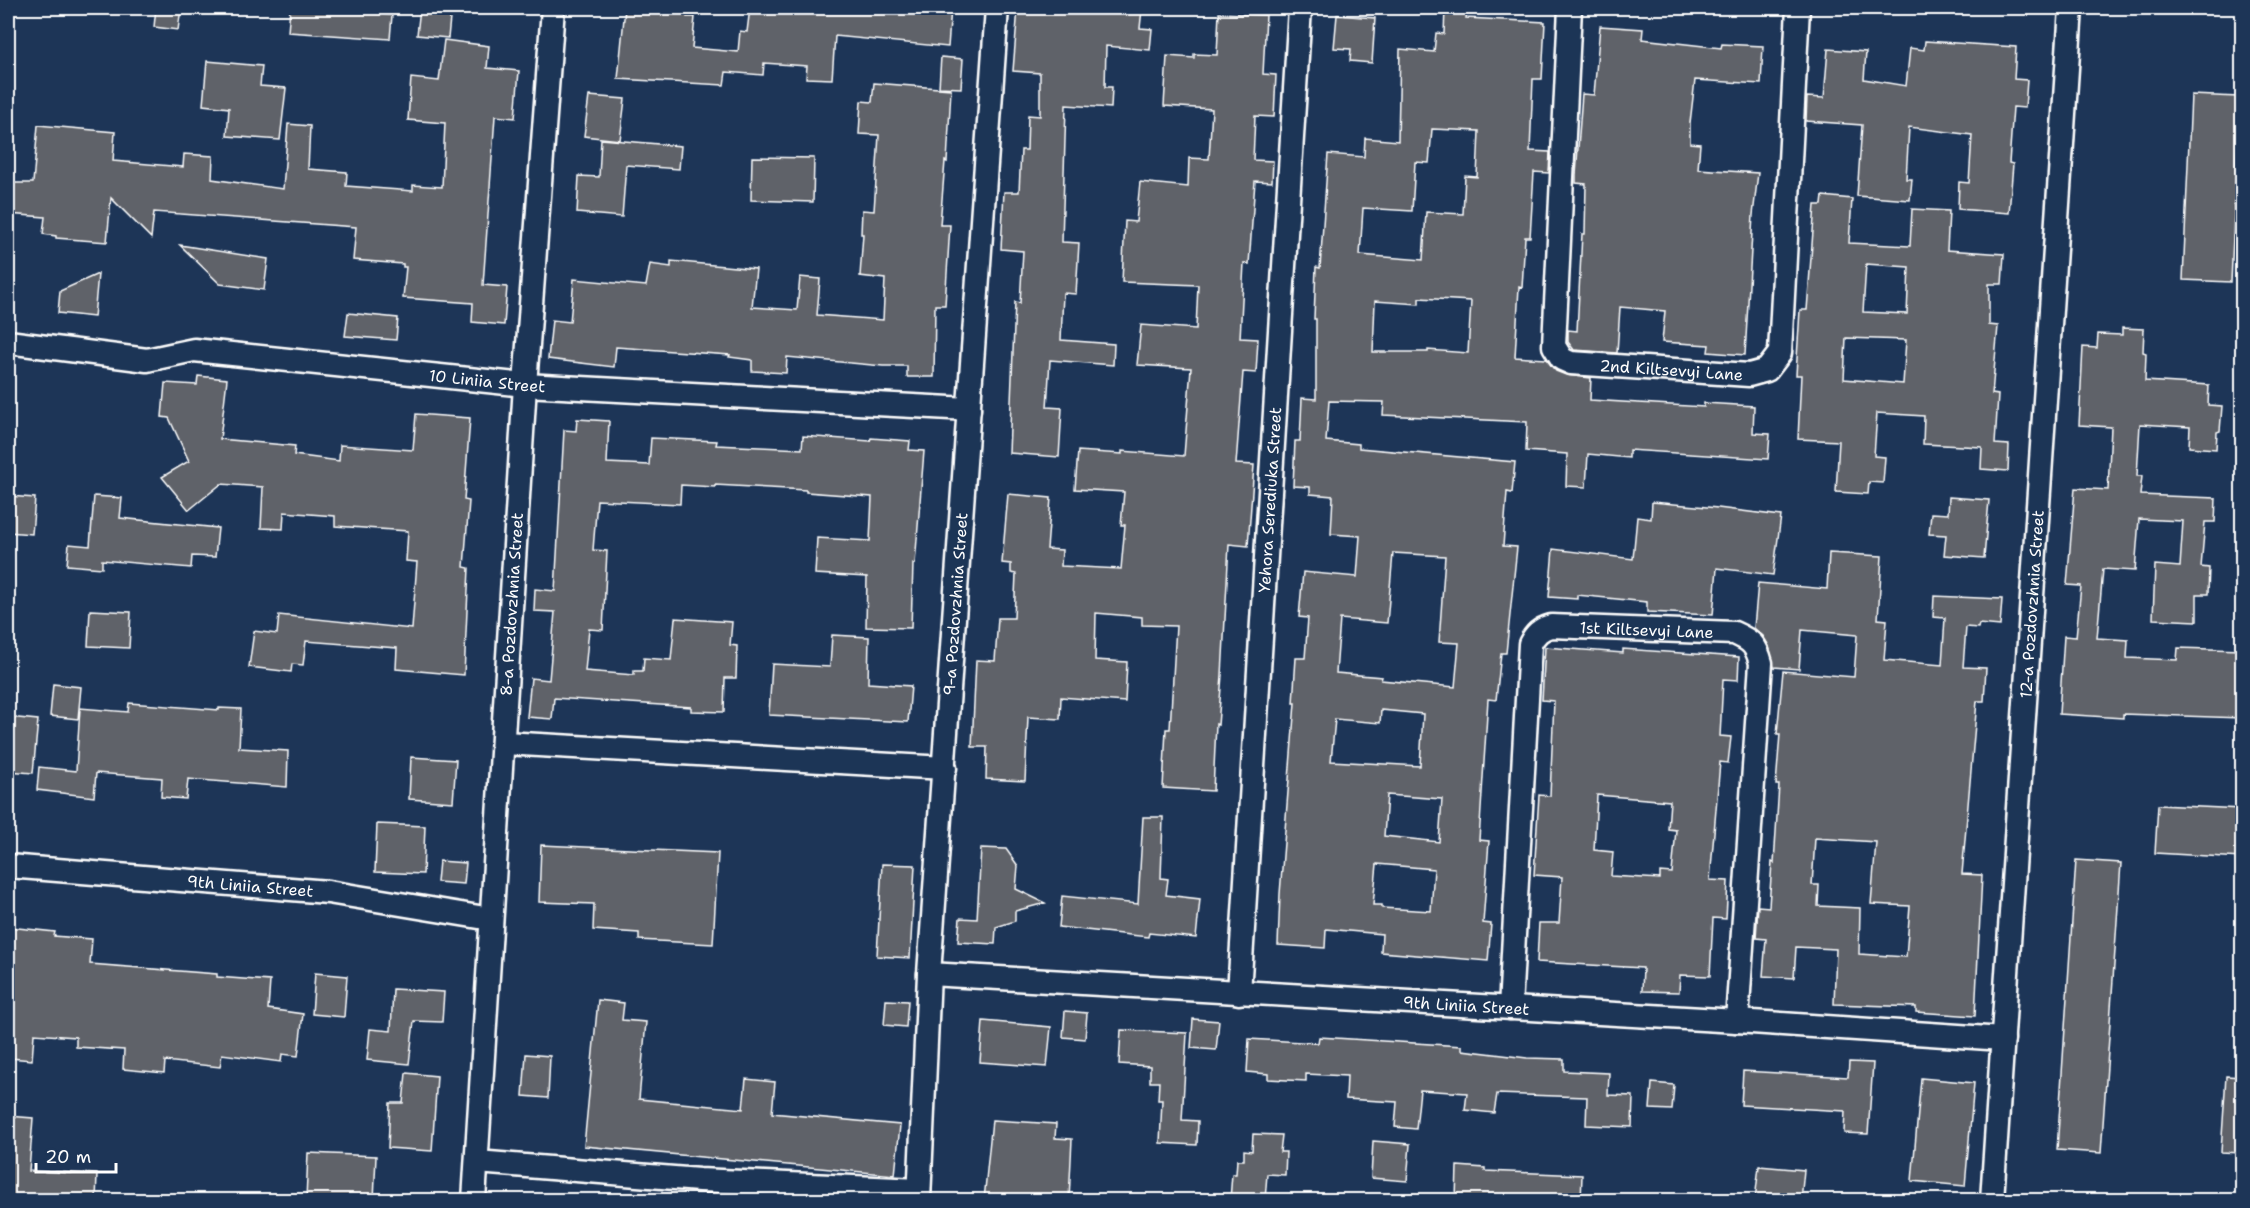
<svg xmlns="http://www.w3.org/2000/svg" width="2250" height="1208" font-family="'Shantell Sans',sans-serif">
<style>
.building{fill:#5f6269;stroke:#fff;stroke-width:1.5;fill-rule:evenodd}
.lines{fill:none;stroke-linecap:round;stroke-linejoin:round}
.minor-casing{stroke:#fff;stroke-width:27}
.minor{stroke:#1d3557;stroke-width:22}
.labels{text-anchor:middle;stroke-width:4.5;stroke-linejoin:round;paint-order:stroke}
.street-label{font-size:16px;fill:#fff;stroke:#1d3557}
</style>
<rect width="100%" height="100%" fill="#1d3557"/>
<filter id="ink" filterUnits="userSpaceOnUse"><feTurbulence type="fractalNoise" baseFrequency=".0167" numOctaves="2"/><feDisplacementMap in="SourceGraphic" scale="12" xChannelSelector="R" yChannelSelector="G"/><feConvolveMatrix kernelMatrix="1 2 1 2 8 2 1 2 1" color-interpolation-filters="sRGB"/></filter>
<g filter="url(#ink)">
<g class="building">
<path d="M156 8H181L178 30 154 27Z"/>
<path d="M290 8H358L357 12 392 15 390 39 288 32Z"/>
<path d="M420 8H451L448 38 417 35Z"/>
<path d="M625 8H688L687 17H695L692 48 738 52 740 31 747 32 750 8H951L948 47 835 36 832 79 806 78 807 66 764 63 763 75 726 72 724 85 618 79Z"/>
<path d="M1018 8 1142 9 1140 28 1152 29 1150 50 1106 46 1105 87H1112L1111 108 1066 105 1062 242 1079 243 1076 294 1063 293 1061 340 1114 344 1113 365 1050 360 1047 407 1062 408 1059 457 1009 453 1015 302 1020 303 1023 251 1001 249 1004 192H1019L1021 150H1027L1028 115 1040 116V73L1013 71Z"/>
<path d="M1445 9 1467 10 1466 18 1545 22 1542 79H1533L1530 151 1550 152 1549 173 1534 172 1530 237H1525L1522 288 1519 287 1515 357 1546 359 1556 371 1566 375 1591 378 1590 400 1704 407V403L1754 406 1753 433 1770 434 1768 459 1629 450V458L1588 454 1586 487 1566 486 1567 454 1526 451 1527 422 1383 415 1384 402 1329 401 1326 441 1359 444V448L1515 462 1512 493 1507 492 1503 546 1517 547 1506 653H1501L1496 700 1488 699 1479 840 1489 841 1483 923 1491 924 1488 961 1381 952 1382 934 1326 929 1325 948 1278 945 1280 894 1295 703H1293L1296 658H1305L1308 618 1299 617 1303 572 1357 577 1360 536 1331 534 1333 496 1310 494V487L1293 486 1295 441H1300L1302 398 1316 399V319H1314L1316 267 1320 268 1328 154 1364 157 1365 138 1398 141 1400 49 1434 52 1436 33 1444 34ZM1432 129 1479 131 1477 177 1465 176 1463 214 1426 212 1423 260 1360 255 1363 208 1412 211 1415 162 1429 163ZM1419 298 1471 301 1468 353 1428 350V352H1373L1375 301 1419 304ZM1393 553 1445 556 1439 642 1459 643 1455 687 1381 680 1382 677 1336 673 1340 619 1387 623ZM1381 710 1423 714 1420 766 1331 761 1335 719 1380 723ZM1387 795 1442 799 1439 842 1384 836ZM1377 864 1434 869 1431 911 1382 908V905H1373Z"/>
<path d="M1219 13 1266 15 1263 74 1276 75 1274 117 1255 116 1253 160 1273 161 1272 182 1255 181 1249 264 1244 263 1240 338 1258 339 1256 373 1243 372 1236 464 1254 465 1248 546 1229 544 1222 675 1218 725 1216 724 1213 791 1163 788 1166 729H1170L1176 626 1142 625V617L1096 613 1095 660 1127 662 1125 702 1061 697 1060 719 1028 717 1025 781 986 779 987 747H972L976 660 995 661 998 618H1014L1016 574 1011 573V564L1002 563 1008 494 1051 498 1047 549 1062 550 1061 566 1121 569 1125 525H1121L1124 492 1075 489 1078 451 1122 454V451L1184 456 1191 368 1137 365 1141 325 1196 329 1198 285 1122 282 1125 221 1136 222 1140 182 1188 187 1189 158 1209 159 1212 109 1164 106 1167 56 1194 58V54L1217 55Z"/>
<path d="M1337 15 1375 18 1372 63 1350 61 1351 49 1334 48Z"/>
<path d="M1600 26 1643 29 1642 39 1721 48 1722 44 1763 46 1761 84 1695 80 1690 123V143L1700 144 1698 169 1758 173 1753 215 1745 355 1708 352 1709 345 1662 342 1665 311 1620 307 1617 353 1574 350 1568 342V330L1577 331 1582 234H1585L1586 184 1576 183V175L1582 94 1594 95Z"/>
<path d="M444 40 489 46 487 68 519 71 515 118 495 116 483 285 507 287 504 325 472 322 473 303 403 298 406 267H403V264L353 260 356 227 154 212 151 238 111 198 107 242 56 238V236L43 234 45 217 8 214V183H33L38 125 115 132 113 161 183 167 184 154 213 156 212 179 283 189 288 124 310 126 308 169 347 172 346 186 413 191V185L442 187 445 123 408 120 411 78 439 81Z"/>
<path d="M1925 41 2016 47 2014 79 2027 80 2025 108 2013 107 2009 163 2013 164 2009 213 1958 209 1959 182 1969 183 1972 135 1909 127 1906 179H1912L1910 200 1857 196 1862 125 1806 121 1807 97 1824 98 1828 49 1866 52 1864 79 1906 86 1910 48 1924 50Z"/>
<path d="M941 57 963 59 961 88 939 87Z"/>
<path d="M207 61 262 66 260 86 286 88 280 140 227 136 229 108 203 105Z"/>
<path d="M874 83 951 89 947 162 945 161 940 225H950L945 305H935L934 377H907V366H883L787 357 786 373 752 371V360L729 357 730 355 616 347 614 367 548 359 552 320 570 322 574 279 646 286 650 264 671 267V261L756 269 752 307 797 310 800 277 820 279 817 315 883 320 885 279 860 276 863 234H861L862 210 874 211 879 135 859 134 861 101 872 102Z"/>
<path d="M2191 95 2239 97 2231 282 2183 280Z"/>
<path d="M589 96 625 99 620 140 584 136Z"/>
<path d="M601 139 681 146 679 169 626 165 622 217 577 213 579 176 599 177Z"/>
<path d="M752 157 814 158 813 202 751 200Z"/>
<path d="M1823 196 1852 199 1849 243 1910 246 1912 209 1949 211 1947 250 2004 254 2002 284H1989V325L1998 326 1992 394 1998 395 1995 444 2009 445 2008 471 1981 469 1982 447 1923 444 1924 416 1877 413 1874 456 1885 457 1883 483 1869 482 1868 494 1836 492 1839 441 1798 439 1801 375H1796L1800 310H1807L1815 205H1822ZM1866 264 1909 267 1907 314 1863 312ZM1846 338 1906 340 1903 384 1844 379Z"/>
<path d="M180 245 268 259 264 290 220 284Z"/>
<path d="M98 274 94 317 58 313 60 291Z"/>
<path d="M348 313 398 318 396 340 345 336Z"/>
<path d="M2122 328 2144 329 2143 352 2146 353 2145 381 2209 385 2208 405 2222 406 2220 431 2217 432 2216 449 2189 447 2190 427 2140 424 2137 476H2142L2140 495 2216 498 2215 522H2205L2201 567 2209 568 2208 594H2197V621L2153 619 2155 565 2180 567 2183 521 2139 519 2135 571 2103 569 2097 638 2128 640 2127 658 2177 660 2178 648 2242 650V718L2123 714V718L2059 714 2064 636 2076 637 2081 586 2067 585 2075 488 2108 490 2111 427 2079 425 2083 347 2097 348 2098 334 2122 335Z"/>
<path d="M198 376 227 379 220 439 295 446 294 455 339 461 340 445 413 450 416 414 470 418 464 500 469 501 464 567 469 568 464 675 396 669 397 648 306 641 303 665 292 664 291 672 249 667 254 631 277 634 279 615 412 629 417 562 406 561 408 531 335 526V516L284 512 283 529 261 528 263 487 221 484 189 510 162 477 189 461 169 418 162 417 165 383 197 385Z"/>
<path d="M577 419 609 421 607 463 649 465 651 438 717 441 716 445 802 449 803 436 870 441 871 438 910 441 909 450 924 451 915 564H913L911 628 866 627 867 577 815 574 817 538 870 541 872 497 806 492V490L715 485V487L681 485 680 504 597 500 593 550 607 551 603 630 589 629 585 671 634 675V671H643L644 658 671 660 675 618 732 622 730 645 737 646 736 678H725L724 712 691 711V707L554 698 552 719 527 717 531 678 549 680 555 612 534 611 535 589 555 591 564 430 576 431Z"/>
<path d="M8 496 35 498 32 534 8 532Z"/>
<path d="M94 496 122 498 120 518 218 528 215 557 192 556 191 568 102 560V568L67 565 69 544 90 546Z"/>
<path d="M1949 497 1989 500 1984 558 1944 555 1946 535 1929 534 1931 513 1948 514Z"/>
<path d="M1652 502 1718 508 1781 516 1773 575 1717 568 1713 615 1647 612V602L1577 595V599L1549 597 1553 549 1633 559 1637 517 1651 519Z"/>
<path d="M1829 553 1882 556 1878 619 1887 620 1884 660 1942 665 1945 618 1933 617 1934 596 2002 599 2000 626 1979 624 1978 628 1966 627 1963 667 1986 668 1984 701H1977L1962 874 1982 875 1975 1016 1916 1012V1007L1834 1004 1836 949 1796 947 1794 978 1763 976 1766 939 1756 938 1758 906 1769 907 1772 862 1774 863 1779 785H1776L1780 734H1777L1783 671 1854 677 1857 635 1802 630 1799 669 1774 667 1769 646 1763 636 1754 628 1758 583 1827 589ZM1815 838 1876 842 1871 904 1910 906 1906 957 1859 954 1860 908 1818 906 1819 885H1812Z"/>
<path d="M90 610 131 612 129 648 88 646Z"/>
<path d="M832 635 869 637 868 683 911 686 908 722 769 715 772 664 830 667Z"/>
<path d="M1545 647 1623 653V649L1739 657 1738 680 1723 679 1720 736 1731 737 1728 763 1720 762 1710 880 1728 881 1726 919 1713 918 1710 976 1680 975 1679 992 1642 991 1643 968 1537 962 1539 923H1559L1562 877 1534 875 1539 795 1550 796 1554 701 1542 700ZM1597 795 1670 801 1668 829 1676 830 1672 873 1660 872V879L1611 876 1613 852 1594 850Z"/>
<path d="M53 684 81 687 78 719 50 716Z"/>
<path d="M129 703 219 710V708L241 709 239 748 288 751 287 787 188 779 186 799 161 797 162 778 96 773 94 797 37 790 39 767 76 771 80 708 128 712Z"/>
<path d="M8 717 38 720 33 773 8 771Z"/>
<path d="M411 757 456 760 453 802 409 799Z"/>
<path d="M2158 805 2242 809V858L2155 853Z"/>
<path d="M1143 817H1163L1161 878 1168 879 1166 895 1200 899 1196 938 1149 933 1148 937 1059 927 1062 896 1138 904Z"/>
<path d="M377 824 425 826 423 874 375 872Z"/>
<path d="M541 845 718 853 713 944 639 940V933L593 930 594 904 539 902Z"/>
<path d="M981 848 1006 849 1018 866 1016 889 1045 903 1015 911V921L996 927 995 944 958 942 960 918 977 919Z"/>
<path d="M2076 860 2121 863 2101 1153 2057 1150Z"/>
<path d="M439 861 466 863 464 884 437 882Z"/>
<path d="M882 864 915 865 910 958 877 956Z"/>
<path d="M8 927 55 932 54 936 92 939 90 964 217 974V977L270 981 268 1009 303 1014 298 1056 282 1054 281 1062 222 1054 220 1067 165 1061 164 1073 123 1069 124 1050 76 1047V1037L34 1034 32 1060 10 1058 13 1027 8 1026Z"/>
<path d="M315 973 347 976 344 1017 312 1014Z"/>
<path d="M393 989 444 992 442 1022 414 1021 409 1064 367 1060 370 1029 391 1031Z"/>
<path d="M598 1000 624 1003 622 1020 646 1022 639 1099 743 1109 746 1079 775 1082 772 1113 900 1125 895 1175 584 1146Z"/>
<path d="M886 1000 908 1001 906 1027 884 1025Z"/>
<path d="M1065 1011 1087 1013 1085 1039 1063 1037Z"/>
<path d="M1193 1019 1219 1021 1216 1050 1191 1048Z"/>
<path d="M983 1021 1051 1027 1047 1067 980 1062Z"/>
<path d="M1121 1030 1187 1033 1182 1120 1198 1121 1197 1145 1160 1143 1162 1100H1158L1159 1082H1150V1066L1119 1064Z"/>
<path d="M1319 1037 1462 1046V1050L1527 1058 1564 1059V1071L1609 1073 1608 1095 1633 1096 1632 1127 1586 1125 1587 1097 1497 1094 1494 1113 1465 1110 1467 1093 1420 1090 1416 1129 1395 1127 1397 1102 1346 1099 1347 1076 1306 1074V1081L1268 1079V1074L1247 1072 1249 1039 1318 1043Z"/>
<path d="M526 1054 550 1056 548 1098 523 1096Z"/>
<path d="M1849 1062 1873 1063 1868 1134 1844 1133 1845 1111 1741 1105 1743 1071 1848 1077Z"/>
<path d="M406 1073 437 1076 432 1151 388 1148 390 1103H403Z"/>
<path d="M2226 1076 2242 1077V1153L2221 1152Z"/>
<path d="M1921 1078 1974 1083 1965 1186 1912 1181Z"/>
<path d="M1652 1083 1674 1085 1672 1110 1650 1109Z"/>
<path d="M8 1116 33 1118 29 1171 97 1174 96 1200H8Z"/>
<path d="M992 1120 1056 1124 1055 1138 1072 1139 1069 1200H984Z"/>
<path d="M1253 1134 1282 1135 1280 1152H1286L1285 1175 1267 1174 1265 1200H1230L1232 1174H1236L1237 1160H1244V1150L1252 1151Z"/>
<path d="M1373 1141 1410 1144 1407 1181 1371 1178Z"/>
<path d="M308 1153 376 1156 374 1200H306Z"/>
<path d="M1457 1166 1485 1168V1171L1582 1175 1581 1200H1456Z"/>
<path d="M1759 1166 1804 1170 1801 1200H1755Z"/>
</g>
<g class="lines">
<g class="minor-casing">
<g id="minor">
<path id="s1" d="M1570 8 1554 346 1562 359 1571 363 1749 375 1767 370 1780 353 1798 8"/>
<path id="s2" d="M8 342 147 360 194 350 525 385 969 409"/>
<path d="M504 743 945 768"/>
<path id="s3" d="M8 866 328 892 491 919"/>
<path id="s4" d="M929 974 1737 1021 2003 1039"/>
<path id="s5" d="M1239 993 1300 8"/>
<path id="s6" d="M1510 1008 1530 644C1535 634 1540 629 1551 626L1734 633C1752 641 1756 645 1761 663L1737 1021"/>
<path d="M477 1162 699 1180 919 1190"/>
<path id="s7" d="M474 1200 525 385 553 8"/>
<path id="s8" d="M919 1200 929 974 997 8"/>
<path id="s9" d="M1992 1200 2071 8"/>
</g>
</g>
<use href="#minor" class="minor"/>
</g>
</g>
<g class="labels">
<g class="street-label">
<text dy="6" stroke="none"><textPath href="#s1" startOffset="464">2nd Kiltsevyi Lane</textPath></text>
<text dy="6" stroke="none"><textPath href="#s2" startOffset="483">10 Liniia Street</textPath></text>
<text dy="6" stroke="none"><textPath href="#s5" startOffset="494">Yehora Serediuka Street</textPath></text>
<text dy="6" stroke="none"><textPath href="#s7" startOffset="597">8-a Pozdovzhnia Street</textPath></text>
<text dy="6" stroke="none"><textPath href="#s8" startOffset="597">9-a Pozdovzhnia Street</textPath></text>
<text dy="6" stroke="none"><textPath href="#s9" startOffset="597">12-a Pozdovzhnia Street</textPath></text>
<text dy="6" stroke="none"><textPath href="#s6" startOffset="489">1st Kiltsevyi Lane</textPath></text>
<text dy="6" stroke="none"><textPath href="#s3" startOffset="243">9th Liniia Street</textPath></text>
<text dy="6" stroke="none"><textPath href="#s4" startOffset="538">9th Liniia Street</textPath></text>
</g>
</g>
<rect width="2250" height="1208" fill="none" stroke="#1d3557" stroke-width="30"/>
<rect x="15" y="15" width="2220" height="1178" fill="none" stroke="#fff" stroke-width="2" filter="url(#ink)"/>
<path d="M36 1163v9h80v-9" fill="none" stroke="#ffffff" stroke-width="3"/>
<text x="45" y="1163" font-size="18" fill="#ffffff" stroke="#1d3557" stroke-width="4.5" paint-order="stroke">20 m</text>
</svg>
